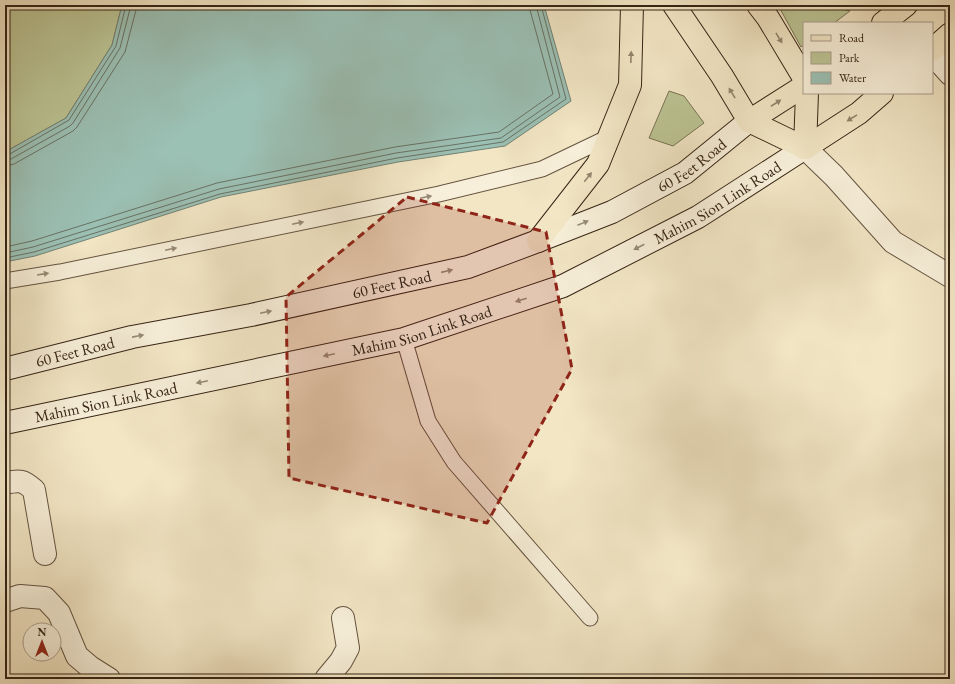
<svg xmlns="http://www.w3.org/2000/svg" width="955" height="684" font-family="'EB Garamond',serif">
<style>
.green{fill:#bcc494;stroke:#797454}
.water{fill:#9bc0b4;stroke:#738274}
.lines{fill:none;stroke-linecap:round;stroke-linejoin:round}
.shore{stroke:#687264;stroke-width:1}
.service-casing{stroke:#655441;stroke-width:17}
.minor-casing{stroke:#655441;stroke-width:24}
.secondary-casing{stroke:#362415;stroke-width:24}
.primary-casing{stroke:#362415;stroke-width:24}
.service{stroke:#f7efd9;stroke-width:15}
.minor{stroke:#f7efd9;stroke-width:22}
.secondary{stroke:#f7efd9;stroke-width:22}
.primary{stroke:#f2e6c5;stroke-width:22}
.oneway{fill:#94856d}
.oneway2{fill:#968a77}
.marked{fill:#8f2418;fill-opacity:0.2;stroke:#8f2418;stroke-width:3;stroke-dasharray:8 5;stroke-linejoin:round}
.labels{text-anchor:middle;stroke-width:3.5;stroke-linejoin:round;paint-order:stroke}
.street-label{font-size:16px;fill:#362415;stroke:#f7efd9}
</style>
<rect width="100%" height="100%" fill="#f2e6c5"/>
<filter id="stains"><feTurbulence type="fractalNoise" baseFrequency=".005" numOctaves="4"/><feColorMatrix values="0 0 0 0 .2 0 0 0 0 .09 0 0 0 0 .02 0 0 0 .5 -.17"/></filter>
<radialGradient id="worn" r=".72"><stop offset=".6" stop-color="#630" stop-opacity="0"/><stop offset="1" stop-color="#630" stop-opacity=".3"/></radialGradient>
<g class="green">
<path d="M5 5H122L112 45 66 118 5 152Z"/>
<path d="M778 5H824L850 11 834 23H804V45L801 47Z"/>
<path d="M669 91 684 96 704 123 673 146 649 138Z"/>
</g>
<path class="water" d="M122 5H544L571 101 505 146 398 162 221 197 35 256 5 262V152L66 118 112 45Z"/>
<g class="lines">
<g class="shore">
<path d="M5 155H8L69 120 116 46 126 5"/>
<path d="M5 160 11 159 70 126 73 123 120 48 131 5"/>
<path d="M5 166 14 164 73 131 77 127 125 52 136 10 137 5"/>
<path d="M5 247 32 241 217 183 395 147 499 132 553 94 530 10V5"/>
<path d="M5 253 33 247 219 189 396 153 501 138 560 97 536 5"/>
<path d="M5 258 34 252 220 194 397 158 503 142 566 99 541 5"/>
</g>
<g class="service-casing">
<g id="service">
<path d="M5 281 60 272 439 194 542 169 609 137"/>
<path d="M404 339 428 421 454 462 590 618"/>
</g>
</g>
<g class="minor-casing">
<g id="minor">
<path d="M932 54 950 74"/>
<path d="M805 148 834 176 893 242 950 276"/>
<path d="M5 483C20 480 23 480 34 490L45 554"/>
<path d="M5 601 20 596 45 598 59 613 77 656 90 667 109 679"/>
<path d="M326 679 341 661 348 648 343 618"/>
</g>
</g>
<g class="secondary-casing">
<g id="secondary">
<path id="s1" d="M5 369 132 337 251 315 468 267 538 241 612 212 685 173 749 121"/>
<path id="s2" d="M5 423 404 339 563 286 698 217 805 148"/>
</g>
</g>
<g class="primary-casing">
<g id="primary">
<path d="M674 5 722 76 749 121 805 148"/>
<path d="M758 5 768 18 804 78"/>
<path d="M883 23 906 5"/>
<path d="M932 50 950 34"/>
<path d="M749 121 804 86"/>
<path d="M805 148 859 113 882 93"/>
<path d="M805 148 807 93"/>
<path d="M538 241 598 164 630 85 632 5"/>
</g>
</g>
<use href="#service" class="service"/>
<use href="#minor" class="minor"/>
<use href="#secondary" class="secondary"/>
<use href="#primary" class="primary"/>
</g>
<defs><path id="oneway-solid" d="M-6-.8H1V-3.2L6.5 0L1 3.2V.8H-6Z"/></defs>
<g class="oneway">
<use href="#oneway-solid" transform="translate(779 38) rotate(59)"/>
<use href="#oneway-solid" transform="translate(631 57) rotate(-88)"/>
<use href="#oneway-solid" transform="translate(732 93) rotate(-121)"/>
<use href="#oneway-solid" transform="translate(776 103) rotate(-33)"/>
<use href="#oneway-solid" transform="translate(852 118) rotate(148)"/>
<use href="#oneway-solid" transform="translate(588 177) rotate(-52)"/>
</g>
<g class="oneway2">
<use href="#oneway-solid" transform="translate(426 197) rotate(-12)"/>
<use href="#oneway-solid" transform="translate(298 223) rotate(-12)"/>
<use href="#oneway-solid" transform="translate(583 223) rotate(-22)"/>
<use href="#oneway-solid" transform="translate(639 247) rotate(153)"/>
<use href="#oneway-solid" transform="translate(171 249) rotate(-12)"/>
<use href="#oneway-solid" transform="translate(447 271) rotate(-13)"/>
<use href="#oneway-solid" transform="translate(43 274) rotate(-9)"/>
<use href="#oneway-solid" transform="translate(521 300) rotate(162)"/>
<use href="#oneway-solid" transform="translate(266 312) rotate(-12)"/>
<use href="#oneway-solid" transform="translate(138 336) rotate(-11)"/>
<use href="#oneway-solid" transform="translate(329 355) rotate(168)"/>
<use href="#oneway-solid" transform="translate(202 382) rotate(168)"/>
</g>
<path class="marked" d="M407 197 546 232 572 369 487 523 289 478 286 297Z"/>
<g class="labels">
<g class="street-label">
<text dy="6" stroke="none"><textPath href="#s1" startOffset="721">60 Feet Road</textPath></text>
<text dy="6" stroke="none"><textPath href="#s2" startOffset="751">Mahim Sion Link Road</textPath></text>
<text dy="6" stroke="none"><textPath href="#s1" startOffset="396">60 Feet Road</textPath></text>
<text dy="6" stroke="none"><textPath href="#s2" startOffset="427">Mahim Sion Link Road</textPath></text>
<text dy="6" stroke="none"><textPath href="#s1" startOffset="72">60 Feet Road</textPath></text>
<text dy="6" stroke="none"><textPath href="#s2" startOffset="103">Mahim Sion Link Road</textPath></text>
</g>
</g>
<rect width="955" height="684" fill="none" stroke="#f2e6c5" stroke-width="20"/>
<rect x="6" y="6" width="943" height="672" fill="none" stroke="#362415" stroke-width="2"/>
<rect x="10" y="10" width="935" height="664" fill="none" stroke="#362415"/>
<rect x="803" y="22" width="130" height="72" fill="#f7efd9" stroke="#aa9e8b"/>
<rect x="811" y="35" width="20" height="6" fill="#f2e6c5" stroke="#aa9e8b"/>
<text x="839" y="42" font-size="12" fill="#362415">Road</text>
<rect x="811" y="52" width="20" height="12" fill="#bcc494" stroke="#aa9e8b"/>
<text x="839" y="62" font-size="12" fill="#362415">Park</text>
<rect x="811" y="72" width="20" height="12" fill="#9bc0b4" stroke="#aa9e8b"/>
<text x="839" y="82" font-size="12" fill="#362415">Water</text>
<g transform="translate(42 642)"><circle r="19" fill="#f7efd9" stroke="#aa9e8b"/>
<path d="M0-3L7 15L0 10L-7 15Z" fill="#8f2418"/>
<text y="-6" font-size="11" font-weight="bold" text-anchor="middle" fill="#362415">N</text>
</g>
<rect width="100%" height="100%" filter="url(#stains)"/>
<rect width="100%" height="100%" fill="url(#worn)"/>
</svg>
